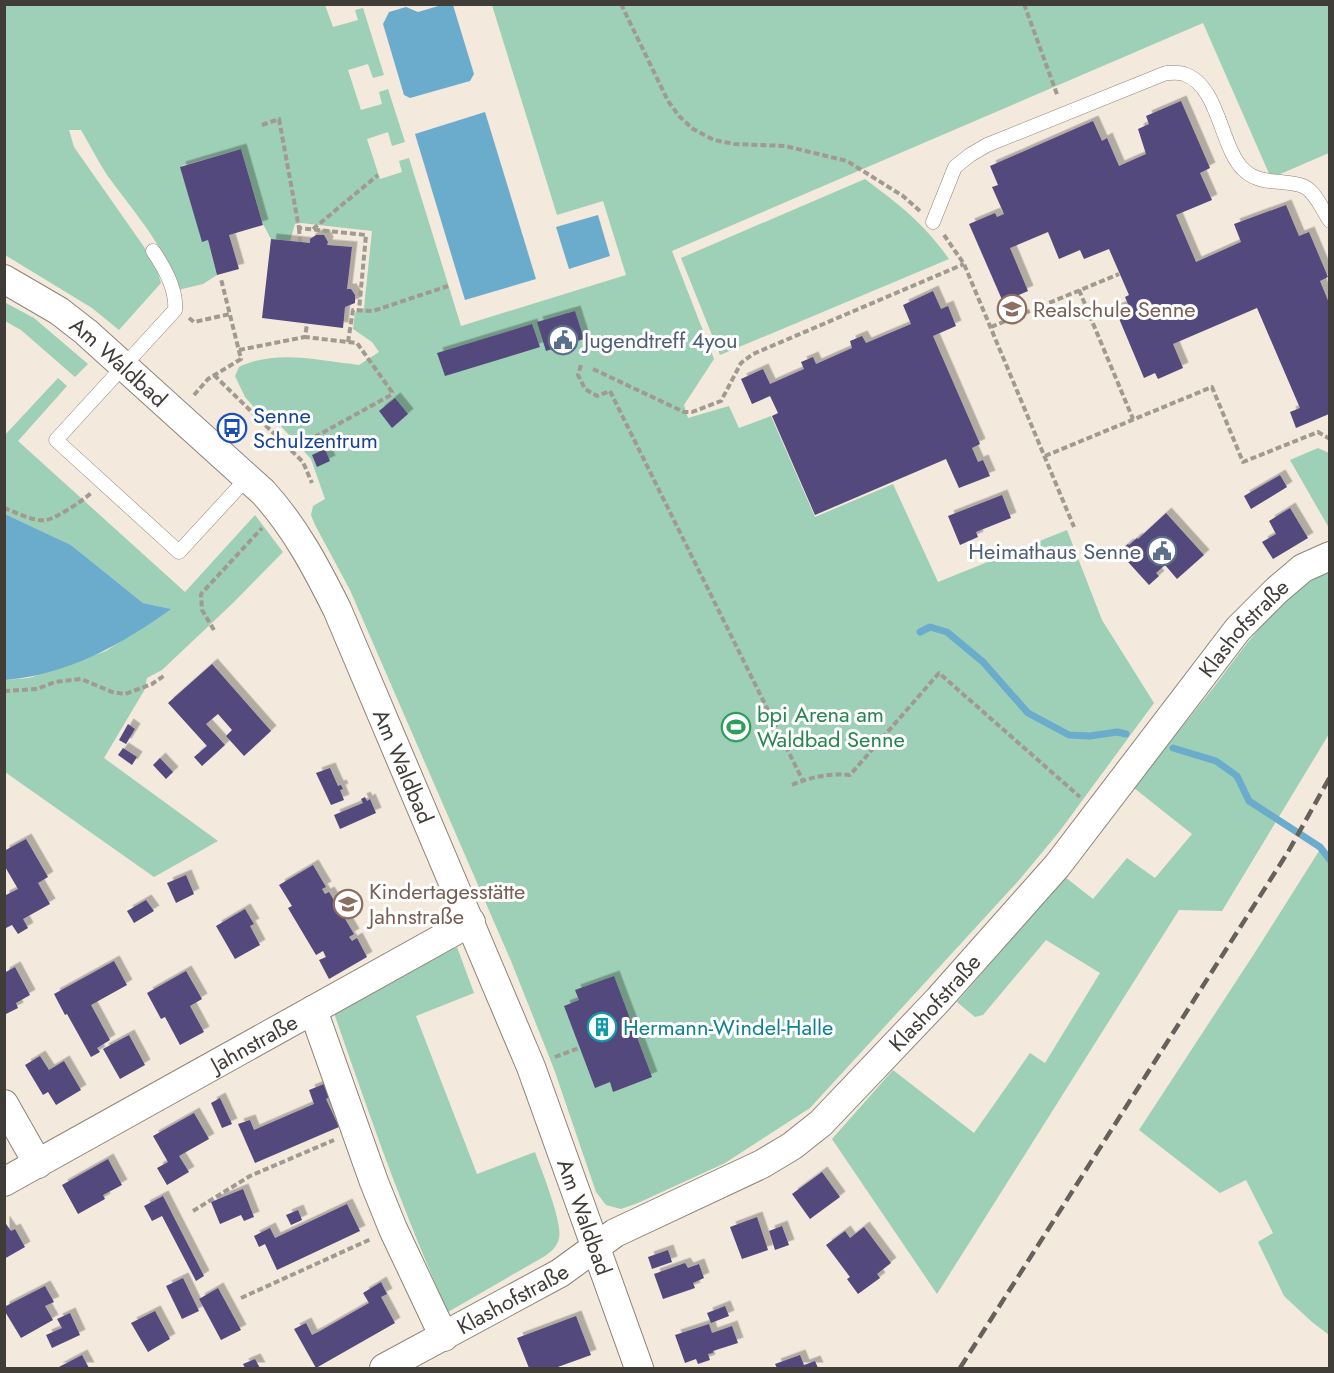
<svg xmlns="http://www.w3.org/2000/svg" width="1334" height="1373" font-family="Jost,sans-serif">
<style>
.green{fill:#9dd0b6}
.water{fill:#6baccd}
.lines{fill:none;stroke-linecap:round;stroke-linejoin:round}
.stream{stroke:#6baccd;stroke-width:7}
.building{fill:#52497b;filter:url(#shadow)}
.service-casing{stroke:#8d8479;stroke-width:15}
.minor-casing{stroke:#8d8479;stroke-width:30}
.path{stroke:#a19a91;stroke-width:4;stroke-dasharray:6 3;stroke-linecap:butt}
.service{stroke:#fff;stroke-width:14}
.minor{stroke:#fff;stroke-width:28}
.rail{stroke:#67615b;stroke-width:4.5;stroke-dasharray:12 6;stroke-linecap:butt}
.labels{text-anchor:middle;stroke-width:6;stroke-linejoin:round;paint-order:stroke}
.education-label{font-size:22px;fill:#785e54;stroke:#fff;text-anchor:start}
.service-label{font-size:22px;fill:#4e5e75;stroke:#fff;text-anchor:start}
.street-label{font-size:22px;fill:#403c37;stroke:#fff}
.transit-label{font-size:22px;fill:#164399;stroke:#fff;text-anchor:start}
.leisure-label{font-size:22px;fill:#27864d;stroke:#fff;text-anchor:start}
.culture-label{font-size:22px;fill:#0d838f;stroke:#fff;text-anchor:start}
</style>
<defs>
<filter id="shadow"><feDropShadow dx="5.5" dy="-5.5" stdDeviation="0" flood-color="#0004"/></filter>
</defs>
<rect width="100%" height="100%" fill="#f3e9dd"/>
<g class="green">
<path d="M5 5H325L333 27 358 20 355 10 363 8 384 75 373 78 368 64 348 70 361 110 382 104 379 92 388 89 405 142 392 146 388 132 367 139 380 179 402 172 399 161 409 158 461 326 626 275 603 201 557 215 492 5H1329V153L1271 178 1203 23 672 251 714 359 684 405 688 418 729 406 739 428 771 416 815 517 893 484 938 582 1067 530 1102 620 1154 703 1059 832 1020 879 810 1108 725 1163 638 1203 621 1209 606 1205 596 1192 554 1069 511 961 350 590 315 525 311 515 313 506 325 499 311 459 279 424 259 413 245 397 235 376 239 367C276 349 320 361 359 365L379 352 372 342 353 329 355 313 364 308 372 231 301 223 295 224 290 241 271 239 263 224 241 149 181 166 202 241 208 240 217 275 203 284 178 290C166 247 133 211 107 175 98 161 90 145 81 130H69L74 147 149 254 156 267 161 283 119 330 92 308 5 255Z"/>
<path d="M865 179C900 205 924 224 949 259L720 355 681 258Z"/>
<path d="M4 302 34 318 88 364 75 377 21 330 5 321Z"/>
<path d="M58 378 67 386 18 441 185 592 255 515 283 552 234 602 162 670 147 678 145 689 104 758 218 841 154 877 5 772V680L29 678 106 651 170 609 143 603 71 545 5 514 4 436Z"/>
<path d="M1318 448 1329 453V528L1290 460Z"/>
<path d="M1329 572V734L1222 911 1179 910 937 1294 832 1139 893 1070 974 1133 1030 1053 1045 1063 1100 973 1046 940 983 1015 975 1017 957 1002 1065 877 1093 899 1127 858 1155 878 1192 834 1134 788C1161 754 1187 720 1214 687 1244 648 1282 590 1329 572Z"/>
<path d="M1319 851 1330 865 1329 1335 1312 1322 1284 1296 1258 1242 1273 1233 1246 1180 1220 1193 1139 1130 1254 954Z"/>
<path d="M457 947 474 993 416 1016 477 1174 535 1152C541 1169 563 1223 559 1238 557 1247 552 1251 545 1256L448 1312C404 1215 369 1114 334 1013Z"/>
</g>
<g class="water">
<path d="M445 4 453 5 474 74 470 81 410 98 404 95 383 24 389 12 406 7 418 12Z"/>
<path d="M485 112 536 279 465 300 415 134Z"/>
<path d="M598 215 610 256 569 269 556 227Z"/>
<path d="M5 514 71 545 143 603 171 609C121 645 67 675 5 680Z"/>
</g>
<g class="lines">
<g class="stream">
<path d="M920 632 930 627 947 632 983 662 1028 713 1069 735 1090 736 1117 732 1126 734"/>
<path d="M1173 748 1216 761 1237 776 1249 801 1320 847 1330 860"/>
</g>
</g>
<g class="building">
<path d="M1181 101 1210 168 1200 173 1212 200 1176 215 1196 262 1241 242 1234 224 1286 205 1299 236 1309 232 1328 277 1320 281 1329 303V414L1296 428 1290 412 1300 408 1257 308 1173 344 1183 368 1158 379 1155 373 1144 378 1115 309 1128 304 1125 297 1129 295 1109 249 1084 259 1080 250 1059 259 1048 232 1010 248 1028 291 1003 302 969 224 995 213 997 217 1004 214 992 187 998 185 990 166 1093 121 1102 141 1107 138 1119 166 1146 154 1138 129 1149 124 1146 116Z"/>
<path d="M241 149 263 225 229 235 239 269 217 275 208 240 202 242 180 167Z"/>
<path d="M316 235H324L328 242 327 245 352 247 347 289H351L355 295V303L345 307 343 328 262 318 271 239 310 243V239Z"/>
<path d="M933 291 941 309 948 306 956 326 933 336 980 444 972 448 978 462 983 460 990 476 959 488 946 459 815 515 772 416 778 413 770 396 752 404 741 379 763 369 770 384 804 369 801 362 813 357 816 364 852 348 850 341 862 336 866 343 911 324 903 305Z"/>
<path d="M575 311 584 339 546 351 537 322Z"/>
<path d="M532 324 540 347 445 376 437 353Z"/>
<path d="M395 398 408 414 392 428 379 411Z"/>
<path d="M325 449 330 461 317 467 312 455Z"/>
<path d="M1280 475 1287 487 1251 509 1244 496Z"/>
<path d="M1002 495 1011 518 976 532 978 537 960 545 948 516Z"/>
<path d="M1290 508 1308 538 1273 559 1262 542 1276 534 1269 521Z"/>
<path d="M1166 513 1204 555 1177 579 1165 565 1156 573 1159 576 1149 585 1119 552 1128 544 1129 545 1137 538 1138 539Z"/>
<path d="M212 664 271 731 244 756 226 736 232 730 218 714 206 724 225 745 202 766 194 757 207 746 168 703Z"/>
<path d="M128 724 135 729 126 744 119 740Z"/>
<path d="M123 748 137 757 132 765 118 755Z"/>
<path d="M160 758 173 772 166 779 153 765Z"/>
<path d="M330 768 338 786 341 785 343 789 340 790 344 800 331 805 316 773Z"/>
<path d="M365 797 367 801 370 799 376 813 340 829 334 815 363 803 361 799Z"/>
<path d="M26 839 48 877 38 883 50 904 23 919 28 928 18 934 12 925 4 929V896L18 889 4 865V851Z"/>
<path d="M313 865 326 887 322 889 325 894 329 892 354 934 349 937 352 941 357 938 367 957 329 979 319 960 326 957 323 951 316 955 288 908 292 906 279 885Z"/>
<path d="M186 875 194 894 176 903 167 883Z"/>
<path d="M146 900 154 911 134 923 127 911Z"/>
<path d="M245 909 254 924 250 926 260 945 235 959 216 926Z"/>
<path d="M114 961 127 985 91 1005 110 1040 97 1048 100 1052 91 1057 67 1014 65 1015 54 994Z"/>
<path d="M15 967 30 995 16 1003 18 1008 4 1015V973Z"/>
<path d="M186 971 202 999 190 1006 204 1032 180 1045 165 1017 161 1019 147 993Z"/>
<path d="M614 976 652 1077 613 1092 610 1082 595 1088 564 1006 579 1000 575 990Z"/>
<path d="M129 1035 145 1065 120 1079 103 1049Z"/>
<path d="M40 1056 49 1070 64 1061 81 1090 56 1105 48 1092 43 1095 25 1065Z"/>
<path d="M324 1084 330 1097 326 1099 339 1127 255 1163 238 1124 250 1120 254 1130 314 1104 309 1090Z"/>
<path d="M220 1098 232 1124 222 1128 211 1103Z"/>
<path d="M194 1113 209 1139 179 1156 189 1172 167 1185 157 1168 168 1162 153 1136Z"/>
<path d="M108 1159 122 1185 103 1195 105 1199 78 1214 62 1185Z"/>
<path d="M822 1172 840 1197 810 1219 792 1194Z"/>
<path d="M243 1189 254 1217 244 1221 241 1215 220 1224 211 1202Z"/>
<path d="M163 1196 204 1276 196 1281 162 1216 152 1221 144 1206Z"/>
<path d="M347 1204 360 1231 277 1270 265 1244 259 1247 254 1236 270 1228 275 1238Z"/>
<path d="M298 1210 302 1220 291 1225 286 1215Z"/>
<path d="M757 1217 768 1250 742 1259 730 1227Z"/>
<path d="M4 1221 11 1231 15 1229 25 1247 4 1259Z"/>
<path d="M782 1226 789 1245 775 1250 769 1231Z"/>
<path d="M864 1227 891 1263 877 1274 880 1278 858 1294 847 1279 850 1277 826 1245 845 1231 850 1238Z"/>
<path d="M668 1250 672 1262 652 1269 648 1257Z"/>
<path d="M685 1263 688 1268 699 1264 704 1278 693 1283 695 1288 663 1299 654 1274Z"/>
<path d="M183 1278 199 1311 182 1319 166 1286Z"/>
<path d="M381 1282 387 1294 381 1297 395 1323 316 1368 294 1329 306 1323 312 1335 320 1331 369 1303 363 1293Z"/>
<path d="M45 1286 54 1302 45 1306 53 1320 21 1338 4 1310V1307Z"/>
<path d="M218 1288 241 1330 221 1340 199 1299Z"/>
<path d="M725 1306 729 1316 711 1323 707 1313Z"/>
<path d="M155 1311 170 1339 148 1352 131 1323Z"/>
<path d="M70 1313 80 1335 52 1348 46 1335 62 1328 57 1319Z"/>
<path d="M576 1316 591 1355 555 1368H529L517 1338Z"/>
<path d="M709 1324 712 1333 732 1326 738 1343 713 1351V1353L708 1354 710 1360 698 1364 696 1359 685 1363 675 1335Z"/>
<path d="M82 1355 89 1368H57Z"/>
<path d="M800 1355 804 1365 815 1361 818 1368H777L775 1364Z"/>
<path d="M255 1359 260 1368H245L243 1364Z"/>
</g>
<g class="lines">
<g class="service-casing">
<g id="service">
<path d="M933 222 955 167 970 155 987 145 1166 73C1171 73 1179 72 1184 74 1220 86 1220 148 1244 170 1261 187 1288 178 1305 187 1316 193 1323 211 1330 221"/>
<path d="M153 251C164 267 177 290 175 310L56 440 179 552 248 477"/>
</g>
</g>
<g class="minor-casing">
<g id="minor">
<path id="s1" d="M4 279 59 311 86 332 263 492C295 527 316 567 337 609L531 1067 639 1368"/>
<path d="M313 1010 374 1182 393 1229 444 1337"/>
<path d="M4 1104 38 1164"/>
<path id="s2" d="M4 1182 471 922"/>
<path id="s3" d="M384 1368 560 1273 615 1233 762 1164 792 1146 821 1123 938 1000 1057 866 1238 629 1277 590 1303 568 1330 556"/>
</g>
</g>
<g class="path">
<path d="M621 4 668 101 679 116 693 129 714 140 734 144 785 146 847 161 903 196 920 211"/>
<path d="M1024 4 1058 97"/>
<path d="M262 125 279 119 299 228 366 235 359 310"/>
<path d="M299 228 300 242"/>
<path d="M313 229 378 175"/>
<path d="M944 235 964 264 1074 527"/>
<path d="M1079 290 1133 419"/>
<path d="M189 318 194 322 230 314"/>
<path d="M991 327 1119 274"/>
<path d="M348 342 353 310 373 311 448 286"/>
<path d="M239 350 305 337 307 324"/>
<path d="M581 365 578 375 585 389 597 396 610 391 803 781"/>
<path d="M593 369 684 412H692L721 401 741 363 753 354 964 264"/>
<path d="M214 375 303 462 312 483"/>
<path d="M194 395 208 379 241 359 221 279"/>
<path d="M291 450 391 395 392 392 357 343 305 337"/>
<path d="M1045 456 1212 387 1243 462 1318 432 1330 439"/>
<path d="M4 508C16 512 33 522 46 520 55 519 84 500 91 493"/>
<path d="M214 630 202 610 201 594 262 528"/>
<path d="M4 691 37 689 55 682 81 679 112 692 125 694 152 684 165 675"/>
<path d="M792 785C811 777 829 773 850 775L939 673 1080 797"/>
<path d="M555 1057 579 1048"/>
<path d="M193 1211 250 1176 334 1140"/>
<path d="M241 1298 371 1239"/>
</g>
<use href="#service" class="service"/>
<use href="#minor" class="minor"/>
<path class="rail" d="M960 1368 1288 852 1330 777"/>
</g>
<defs>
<g id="school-ring" transform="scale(1.5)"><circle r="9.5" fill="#fff" stroke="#8d6e63" stroke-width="1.5"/><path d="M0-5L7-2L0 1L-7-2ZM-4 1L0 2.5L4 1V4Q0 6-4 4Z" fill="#8d6e63"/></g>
<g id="civic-ring" transform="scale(1.5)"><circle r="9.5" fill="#fff" stroke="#5c6f8a" stroke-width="1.5"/><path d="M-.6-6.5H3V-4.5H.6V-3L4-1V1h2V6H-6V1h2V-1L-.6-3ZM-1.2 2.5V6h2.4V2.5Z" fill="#5c6f8a"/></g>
<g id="bus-ring" transform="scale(1.5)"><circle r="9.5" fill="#fff" stroke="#1a4fb4" stroke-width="1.5"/><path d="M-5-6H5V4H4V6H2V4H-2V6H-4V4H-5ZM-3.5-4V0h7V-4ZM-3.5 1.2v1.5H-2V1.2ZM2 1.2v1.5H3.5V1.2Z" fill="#1a4fb4"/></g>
<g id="stadium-ring" transform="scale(1.5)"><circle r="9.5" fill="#fff" stroke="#2e9e5b" stroke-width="1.5"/><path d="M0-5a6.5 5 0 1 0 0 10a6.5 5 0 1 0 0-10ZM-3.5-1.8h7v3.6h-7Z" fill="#2e9e5b"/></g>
<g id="building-ring" transform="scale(1.5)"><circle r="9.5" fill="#fff" stroke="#0f9aa8" stroke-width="1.5"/><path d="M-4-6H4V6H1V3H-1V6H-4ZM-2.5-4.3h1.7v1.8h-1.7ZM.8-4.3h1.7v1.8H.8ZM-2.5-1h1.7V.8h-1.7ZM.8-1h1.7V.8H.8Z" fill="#0f9aa8"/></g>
</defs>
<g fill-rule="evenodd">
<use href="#school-ring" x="1012" y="309"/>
<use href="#civic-ring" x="563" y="340"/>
<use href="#bus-ring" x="232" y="428"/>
<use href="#civic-ring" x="1162" y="551"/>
<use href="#stadium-ring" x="736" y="727"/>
<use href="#school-ring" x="348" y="904"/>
<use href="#building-ring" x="602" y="1027"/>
</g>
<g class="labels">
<g class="education-label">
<text x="1033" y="317">Realschule Senne</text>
<text x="369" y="899">Kindertagesstätte<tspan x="369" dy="25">Jahnstraße</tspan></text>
</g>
<g class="service-label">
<text x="584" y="348">Jugendtreff 4you</text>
<text x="1141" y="559" text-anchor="end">Heimathaus Senne</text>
</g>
<g class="street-label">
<text dy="8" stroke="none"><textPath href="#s1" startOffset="142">Am Waldbad</textPath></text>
<text dy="8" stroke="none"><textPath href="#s3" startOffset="1154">Klashofstraße</textPath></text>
<text dy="8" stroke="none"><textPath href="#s1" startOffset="646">Am Waldbad</textPath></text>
<text dy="8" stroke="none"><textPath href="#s3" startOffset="668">Klashofstraße</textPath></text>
<text dy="8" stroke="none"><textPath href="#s2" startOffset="286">Jahnstraße</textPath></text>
<text dy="8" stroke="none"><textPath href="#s1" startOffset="1132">Am Waldbad</textPath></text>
<text dy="8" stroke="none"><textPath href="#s3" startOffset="146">Klashofstraße</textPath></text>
</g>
<g class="transit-label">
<text x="253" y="423">Senne<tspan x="253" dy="25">Schulzentrum</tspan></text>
</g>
<g class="leisure-label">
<text x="757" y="722">bpi Arena am<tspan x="757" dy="25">Waldbad Senne</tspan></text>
</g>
<g class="culture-label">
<text x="623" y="1035">Hermann-Windel-Halle</text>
</g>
</g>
<rect width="1334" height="1373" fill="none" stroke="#403c37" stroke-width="12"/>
</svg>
